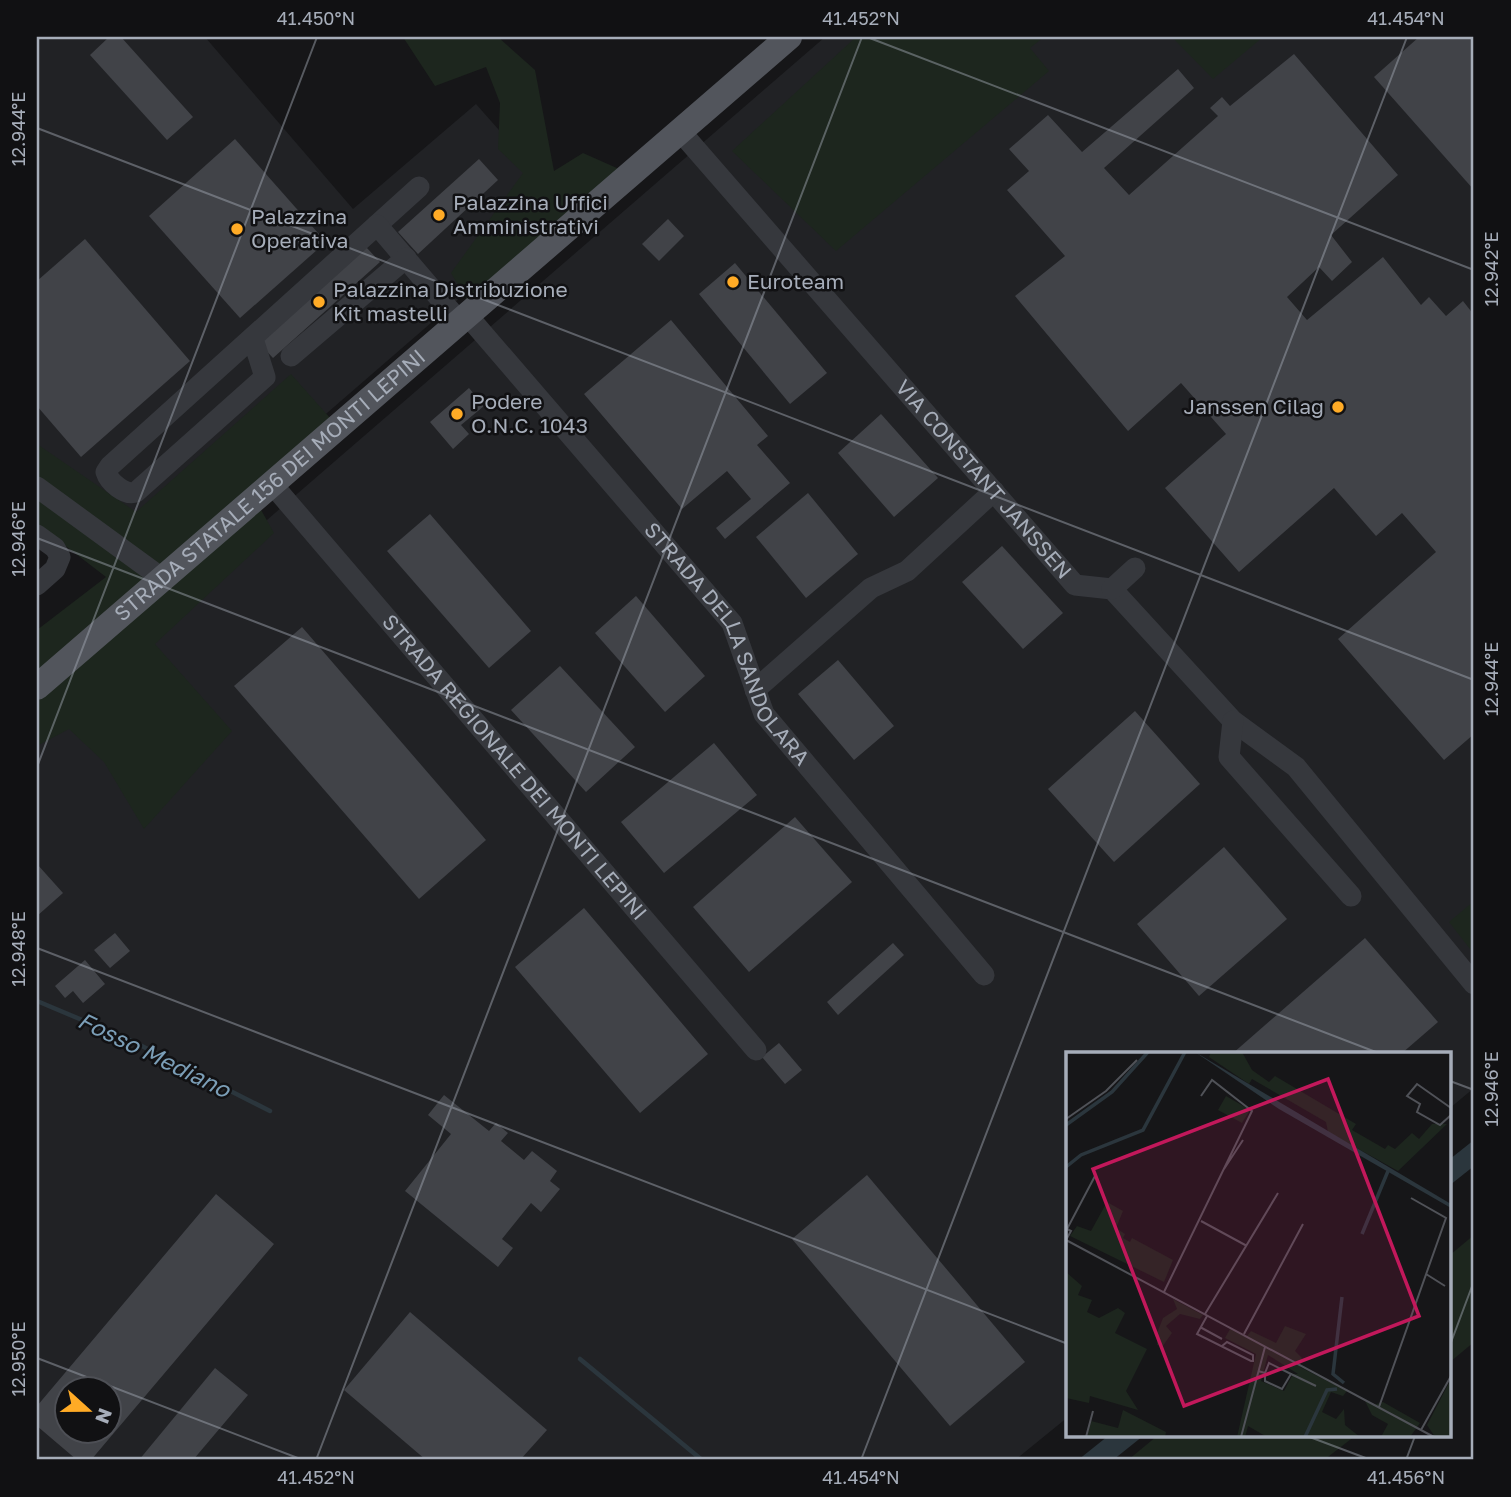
<svg xmlns="http://www.w3.org/2000/svg" width="1511" height="1497" font-family="'Golos Text',sans-serif">
<style>
.built{fill:#212225;fill-rule:evenodd}
.green{fill:#1d261e}
.water{fill:#2b363d}
.lines{fill:none;stroke-linecap:round;stroke-linejoin:round}
.stream{stroke:#2b363d;stroke-width:4.5}
.building{fill:#414348;fill-rule:evenodd}
.minor{stroke:#36383d;stroke-width:21}
.major{stroke:#52555c;stroke-width:26}
.ticks{fill:none;stroke:#a6adb9;stroke-width:2;stroke-opacity:0.45}
.poi-dot{fill:#ffab26;stroke:#111113;stroke-width:2.5}
.labels{text-anchor:middle;stroke-width:5;stroke-linejoin:round;paint-order:stroke}
.poi-label{font-size:21px;fill:#a6adb9;stroke:#111113;text-anchor:start}
.street-label{font-size:21px;fill:#a6adb9;stroke:#111113}
.water-label{font-size:23px;font-style:italic;fill:#7b9eb7;stroke:#111113}
.inset-river{fill:none;stroke:#2b363d;stroke-width:3.5}
.inset-road{fill:none;stroke:#505258;stroke-width:2}
.view{fill:#c2185b;fill-opacity:0.15;stroke:#c2185b;stroke-width:3.5}
.inset-edge{fill:none;stroke:#a6adb9;stroke-width:3.5}
.neatline{fill:none;stroke:#a6adb9;stroke-width:2.5}
.ticks-label{font-size:18px;text-anchor:middle;fill:#a6adb9}
</style>
<rect width="100%" height="100%" fill="#161618"/>
<g class="built">
<path d="M37 37H205L353 209 476 104 566 206 163 555 37 461Z"/>
<path d="M825 37H1474V1088L1450 1108V1054H1068V1417L1015 1460H37V719ZM66 1388H108V1430H66Z"/>
</g>
<g class="green">
<path d="M403 37H498L535 70 554 171 583 153 619 169 468 302 451 273 523 173 498 149 500 103 486 67 435 86Z"/>
<path d="M856 37H1044L1030 48 1049 71 836 251 732 151Z"/>
<path d="M1172 37H1263L1213 79Z"/>
<path d="M291 374 331 419 251 492 274 533 155 644 232 731 144 829 104 762 69 729 37 746V630L106 577 37 524V444L136 512Z"/>
<path d="M1474 901V954L1449 922Z"/>
<path d="M1474 1235V1342L1450 1362V1255Z"/>
<path d="M1157 1436H1355L1324 1460H1128Z"/>
</g>
<g class="water">
<path d="M1474 1140V1166L1450 1185V1159Z"/>
<path d="M1108 1436H1143L1113 1460H1078Z"/>
</g>
<g class="lines">
<g class="stream">
<path d="M37 1001 132 1041 270 1111"/>
<path d="M580 1359 702 1460"/>
</g>
</g>
<g class="building">
<path d="M109 37H121L193 117 167 140 90 55Z"/>
<path d="M1419 37H1474V190L1374 77Z"/>
<path d="M1294 54 1398 175 1331 235 1352 262 1332 281 1319 267 1287 297 1307 320 1383 257 1421 305 1429 297 1446 316 1463 301 1474 315V734L1444 760 1338 639 1436 552 1402 513 1376 536 1334 488 1239 572 1165 488 1226 434 1181 383 1128 431 1015 296 1065 256 1007 190 1029 171 1009 149 1048 115 1082 152 1178 69 1194 88 1104 168 1129 195 1218 116 1210 108 1222 97 1230 106Z"/>
<path d="M235 139 326 242 240 318 149 216Z"/>
<path d="M479 159 498 180 418 254 398 232Z"/>
<path d="M668 219 684 236 659 261 642 244Z"/>
<path d="M85 239 190 361 81 457 37 406V281Z"/>
<path d="M366 247 380 262 273 358 259 343Z"/>
<path d="M735 263 827 373 790 404 699 294Z"/>
<path d="M671 320 768 436 757 445 790 483 725 539 716 528 751 499 727 471 682 509 584 394Z"/>
<path d="M469 388 484 406 461 425 469 434 453 449 430 422Z"/>
<path d="M881 414 938 478 894 517 838 453Z"/>
<path d="M808 493 858 554 806 598 756 537Z"/>
<path d="M430 514 531 631 489 668 387 551Z"/>
<path d="M1002 546 1063 613 1023 649 962 582Z"/>
<path d="M636 596 705 676 665 712 595 633Z"/>
<path d="M302 627 486 840 419 899 234 686Z"/>
<path d="M838 660 894 726 854 760 798 694Z"/>
<path d="M560 666 635 747 586 792 511 710Z"/>
<path d="M1135 711 1200 784 1114 862 1048 789Z"/>
<path d="M714 743 757 795 664 873 621 822Z"/>
<path d="M795 817 852 882 749 972 693 907Z"/>
<path d="M1224 847 1287 919 1199 996 1137 924Z"/>
<path d="M37 864 63 893 37 916Z"/>
<path d="M584 908 708 1054 640 1113 515 967Z"/>
<path d="M115 933 130 951 110 968 94 950Z"/>
<path d="M1365 938 1438 1022 1401 1054H1232Z"/>
<path d="M893 943 904 955 838 1015 827 1002Z"/>
<path d="M85 960 105 984 83 1003 73 991 65 998 55 986Z"/>
<path d="M779 1043 802 1070 785 1084 762 1057Z"/>
<path d="M444 1095 489 1131 496 1123 508 1133 501 1141 524 1160 532 1151 557 1171 550 1181 560 1189 541 1212 531 1203 502 1239 513 1248 498 1267 405 1191 451 1134 428 1115Z"/>
<path d="M867 1175 1025 1362 950 1426 792 1239Z"/>
<path d="M216 1194 274 1244 91 1460H77L37 1426V1406ZM66 1388H108V1430H66Z"/>
<path d="M410 1312 547 1430 520 1460H426L344 1390Z"/>
<path d="M215 1368 248 1395 193 1460H139Z"/>
</g>
<g class="lines">
<g class="minor">
<path id="s1" d="M680 131 1075 585 1112 589 1233 721 1296 767 1474 984"/>
<path d="M377 225 419 187"/>
<path id="s2" d="M467 315 732 623 764 714 984 975"/>
<path d="M253 339 265 377 136 492C125 496 109 482 106 472L110 466 377 225 460 322"/>
<path d="M291 356 406 258"/>
<path id="s3" d="M272 484 756 1050"/>
<path d="M37 487 163 579"/>
<path d="M37 535 55 548 60 557 55 569 37 585"/>
<path d="M1112 589 1135 568"/>
<path d="M755 690 871 588 907 571 994 491"/>
<path d="M1233 721 1229 757 1351 896"/>
</g>
<path class="major" id="s4" d="M37 687 789 37"/>
</g>
<path class="ticks" d="M867 37 1474 270M37 128 1474 680M37 538 1381 1054M37 767 317 37M37 948 1068 1344M1450 1081 1474 1090M1450 1345 1474 1281M37 1358 303 1460M1307 1436 1371 1460M316 1460 862 37M861 1460 1407 37M1406 1460 1415 1436"/>
<g class="poi-dot">
<circle cx="439" cy="215" r="7"/>
<circle cx="237" cy="229" r="7"/>
<circle cx="733" cy="282" r="7"/>
<circle cx="319" cy="302" r="7"/>
<circle cx="1338" cy="407" r="7"/>
<circle cx="457" cy="414" r="7"/>
</g>
<g class="labels">
<g class="poi-label">
<text x="453" y="210">Palazzina Uffici<tspan x="453" dy="24">Amministrativi</tspan></text>
<text x="251" y="224">Palazzina<tspan x="251" dy="24">Operativa</tspan></text>
<text x="747" y="289">Euroteam</text>
<text x="333" y="297">Palazzina Distribuzione<tspan x="333" dy="24">Kit mastelli</tspan></text>
<text x="471" y="409">Podere<tspan x="471" dy="24">O.N.C. 1043</tspan></text>
<text x="1324" y="414" text-anchor="end">Janssen Cilag</text>
</g>
<g class="street-label">
<text dy="7" stroke="none"><textPath href="#s1" startOffset="462">VIA CONSTANT JANSSEN</textPath></text>
<text dy="7" stroke="none"><textPath href="#s4" startOffset="308">STRADA STATALE 156 DEI MONTI LEPINI</textPath></text>
<text dy="7" stroke="none"><textPath href="#s2" startOffset="422">STRADA DELLA SANDOLARA</textPath></text>
<text dy="7" stroke="none"><textPath href="#s3" startOffset="373">STRADA REGIONALE DEI MONTI LEPINI</textPath></text>
</g>
<g class="water-label">
<text transform="translate(154 1055) rotate(26)" y="8">Fosso Mediano</text>
</g>
</g>
<g transform="translate(1066 1052)">
<rect width="385" height="385" fill="#161618"/>
<path d="M145 0H176L186 18 203 30 209 24 290 72 286 78 319 97 322 93 329 97 346 81 353 87 366 72H381L332 119 262 80 260 70 186 27 183 32 143 5ZM160 44 184 58 176 71 152 58ZM41 150 57 159 50 176 59 182 57 186 64 190 66 186 107 208 98 230 4 184 11 174 25 179ZM0 220 16 234 12 243 26 248 21 260 33 266 52 256 59 261 49 281 81 297 60 339 72 358 24 344 23 351 0 346ZM107 247 137 263 134 267 114 262 100 274 106 281 96 295 91 293V281L97 266 111 257ZM219 274 240 282 229 299 236 306 234 315 281 339 277 344 265 340 256 360 270 367 278 357 279 373 294 385H201L182 374 179 385H171L190 302 159 286 164 277 180 285 185 279 210 291ZM202 303 232 322H227L218 339 195 329ZM385 327V385H369L361 373ZM299 349 307 353 317 350 354 371 344 385H315L322 372 306 363ZM57 358 100 380 99 385H21L25 369 52 376Z" fill="#1d261e" fill-rule="evenodd"/>
<path d="M129 0 385 152V156L213 57Z" fill="#2b363d"/>
<path class="inset-river" d="M0 73 46 40 82 0M0 115 15 103 77 78 119 0M296 182 322 119M276 245 267 322 278 331M239 385 261 338 271 337"/>
<path class="inset-road" d="M385 56 351 32 341 44 354 52 351 60 374 73 385 63M0 67 40 39 71 8M158 117 177 88M135 169 181 194M0 188 5 179 1 177 29 124M0 188 368 385M360 222 379 234M98 240 186 59 146 28 135 44M139 262 212 141M141 264 131 282 185 309H187V303L161 290 156 294M134 275 156 287M178 282 237 172M192 319 199 321 203 311 225 322 216 337 199 329V321M225 322 250 334M313 355 380 166 345 146M355 378 385 324M20 385 27 359M175 385 199 295"/>
<path class="view" d="M262 27 353 264 118 354 27 117Z"/>
<rect width="385" height="385" class="inset-edge"/>
</g>
<rect width="1511" height="1497" fill="none" stroke="#111113" stroke-width="77"/>
<g transform="translate(88 1410) rotate(111)"><circle r="33" fill="#111113" stroke="#4d4f55" stroke-width="2"/>
<path d="M0-5L12 26L0 18L-12 26Z" fill="#ffab26"/>
<text y="-10" font-size="19" font-weight="bold" text-anchor="middle" fill="#a6adb9">N</text>
</g>
<rect x="38" y="38" width="1434" height="1420" class="neatline"/>
<g class="ticks-label">
<text x="316" y="25">41.450°N</text>
<text x="861" y="25">41.452°N</text>
<text x="1406" y="25">41.454°N</text>
<text transform="translate(19 129) rotate(-90)" y="6">12.944°E</text>
<text transform="translate(1492 269) rotate(-90)" y="6">12.942°E</text>
<text transform="translate(19 539) rotate(-90)" y="6">12.946°E</text>
<text transform="translate(1492 679) rotate(-90)" y="6">12.944°E</text>
<text transform="translate(19 949) rotate(-90)" y="6">12.948°E</text>
<text transform="translate(1492 1089) rotate(-90)" y="6">12.946°E</text>
<text transform="translate(19 1359) rotate(-90)" y="6">12.950°E</text>
<text x="316" y="1484">41.452°N</text>
<text x="861" y="1484">41.454°N</text>
<text x="1406" y="1484">41.456°N</text>
</g>
</svg>
